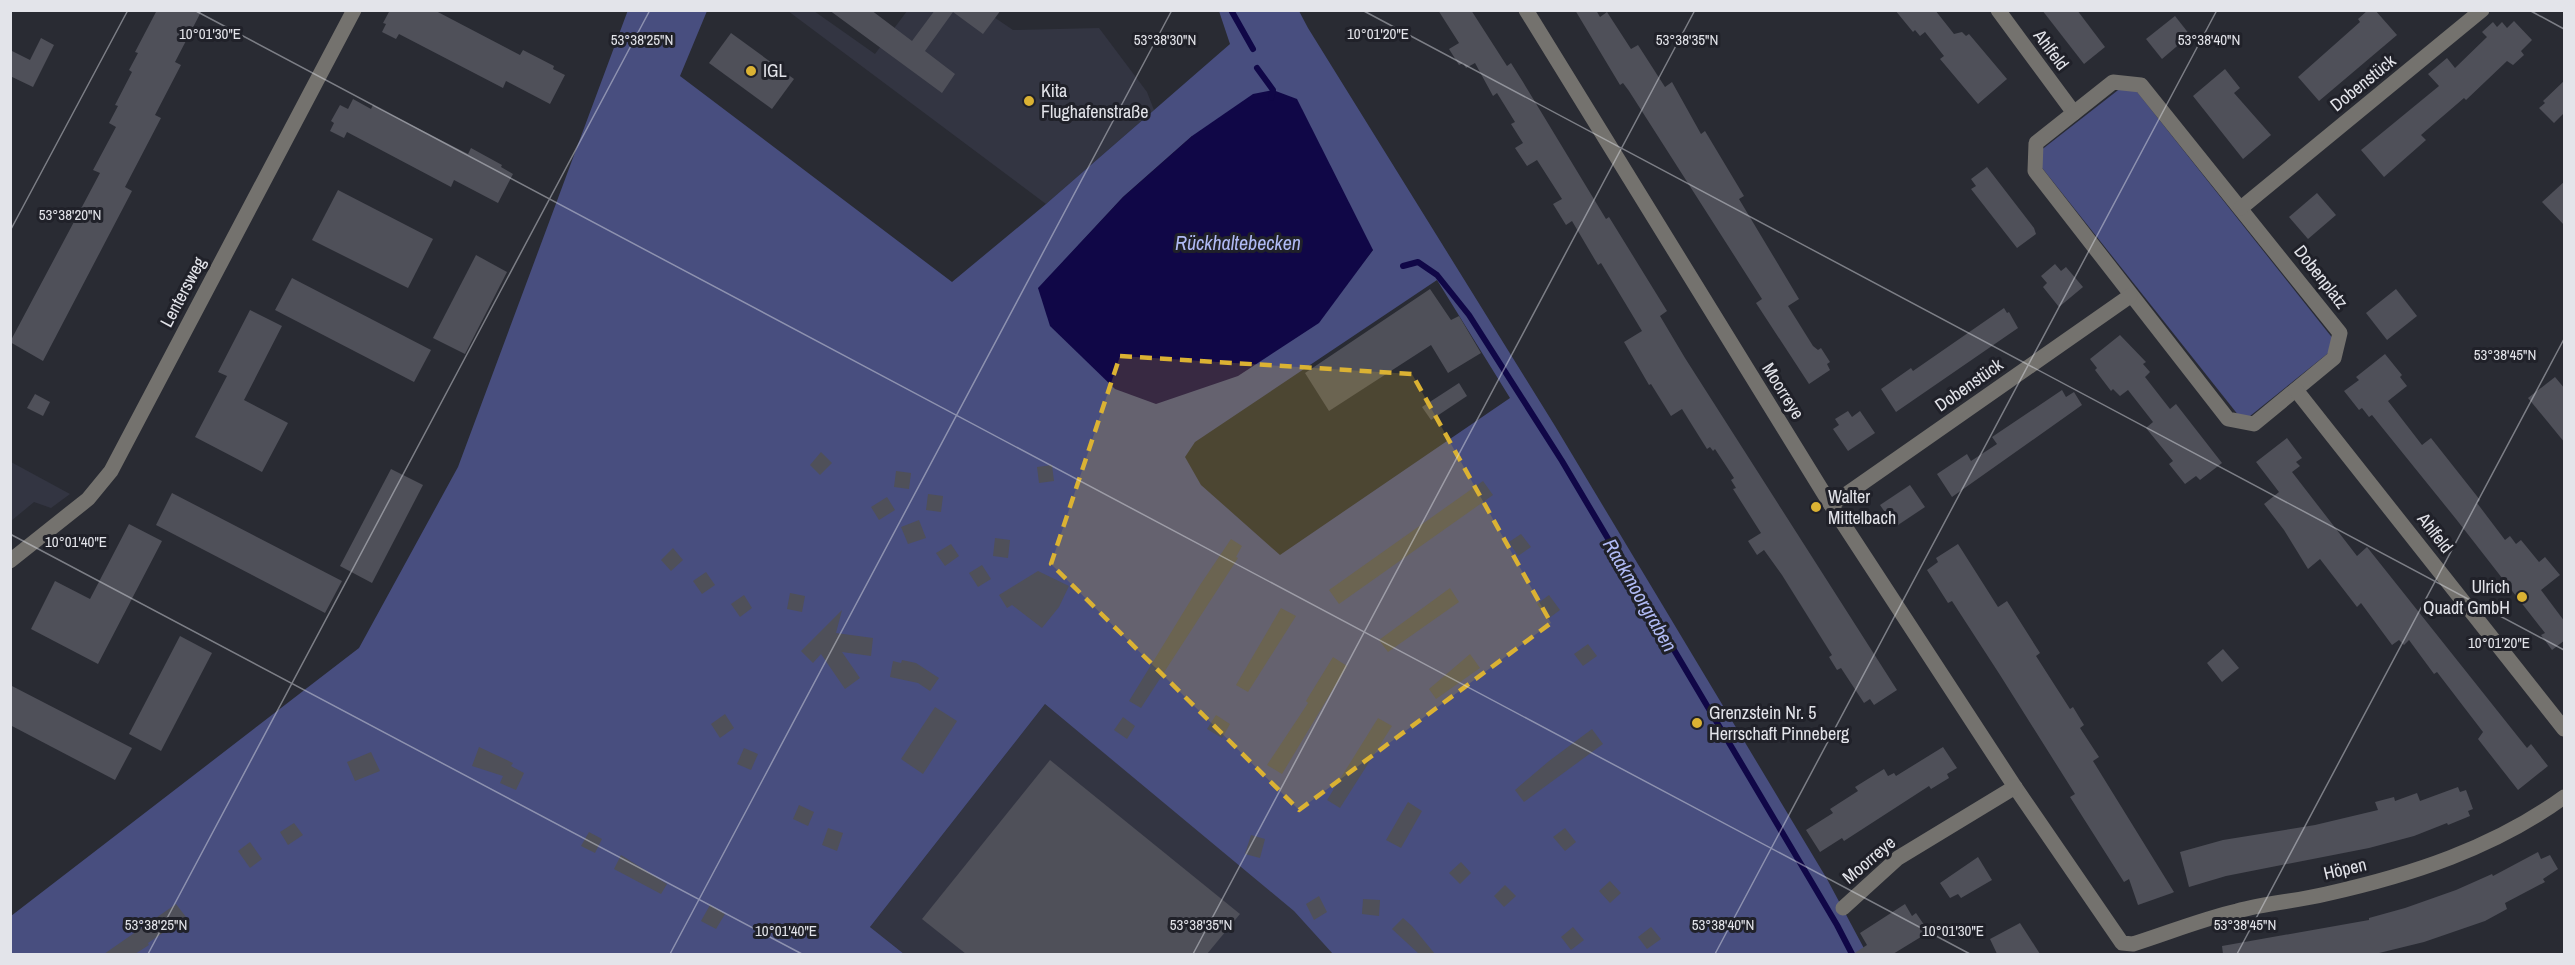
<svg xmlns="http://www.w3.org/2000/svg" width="2575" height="965" font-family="'Archivo Narrow',sans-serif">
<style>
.built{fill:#333542}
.green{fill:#484e7f;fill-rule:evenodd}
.water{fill:#100747}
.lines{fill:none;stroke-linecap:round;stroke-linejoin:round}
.stream{stroke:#100747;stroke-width:6}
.building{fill:#4f5059}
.minor{stroke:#74726e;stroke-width:15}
.marked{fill:#dbb233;fill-opacity:0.2;stroke:#dbb233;stroke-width:4.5;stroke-dasharray:12 8;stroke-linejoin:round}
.ticks{fill:none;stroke:#e3e4ea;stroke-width:1.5;stroke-opacity:0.45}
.poi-dot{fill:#dbb233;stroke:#202129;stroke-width:2}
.labels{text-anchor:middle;stroke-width:6;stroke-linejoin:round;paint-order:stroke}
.street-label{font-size:18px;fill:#e3e4ea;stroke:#202129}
.poi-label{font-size:18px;fill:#e3e4ea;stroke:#202129;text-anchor:start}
.water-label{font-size:20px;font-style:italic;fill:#b0baf4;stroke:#202129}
.ticks-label{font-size:15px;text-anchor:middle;fill:#e3e4ea;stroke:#202129;stroke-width:6;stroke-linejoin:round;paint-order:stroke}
</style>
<rect width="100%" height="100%" fill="#292b33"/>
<g class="built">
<path d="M788 11H814L875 54 907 11H985L1013 30 1099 28 1147 92 1154 110 1046 204Z"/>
<path d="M11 462 70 494 51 508 34 502 11 521Z"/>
<path d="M1045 704 1292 907 1334 954H904L870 927Z"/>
</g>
<g class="green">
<path d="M628 10 707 11 680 76 952 282 1046 204 1230 44 1219 11H1299L1308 28 1555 426 1827 879 1867 954H1333L1294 911 1045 704 870 927 904 954H11V916L359 648 458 467ZM1192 136 1373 250 1348 282 1038 289 1123 197ZM1437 280 1510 398 1280 555 1201 485 1185 457 1195 442Z"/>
<path d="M2122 87 2134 88 2334 340 2332 350 2250 416H2239L2039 164 2040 151Z"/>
</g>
<path class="water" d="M1273 90 1297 99 1373 250 1319 323 1238 376 1156 404 1115 389 1050 326 1038 288 1123 197 1192 136 1253 94Z"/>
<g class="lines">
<g class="stream">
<path d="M1231 10 1253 49"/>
<path d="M1257 68 1273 90 1271 98"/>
<path d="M1403 266 1418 262 1437 275 1469 315 1562 461 1837 925 1852 954"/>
</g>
</g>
<g class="building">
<path d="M157 10H202L175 62 181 65 155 115 161 118 125 187 132 191 43 361 10 342 100 173 93 170 116 127 109 123 118 106 115 105 132 72 129 70 138 53 135 52Z"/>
<path d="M390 10H434L520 55 523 50 554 66 553 69 565 75 550 104 506 81 503 88 399 34 396 39 382 32 386 24 383 23Z"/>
<path d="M829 10H871L912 41 935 10H1001L983 34 953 12 925 51 955 74 942 93Z"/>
<path d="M1438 10H1471L1507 66 1511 63 1523 82 1606 219 1609 217 1667 311 1660 316 1685 358 1897 690 1874 705 1870 699 1864 703 1841 668 1837 670 1829 657 1832 655 1782 575 1764 550 1757 555 1748 541 1761 533 1733 489 1736 488 1731 480 1734 478 1715 449 1713 451 1710 447 1707 449 1682 409 1671 416 1651 384 1649 385 1624 342 1642 331 1601 263 1598 265 1572 221 1566 225 1553 204 1562 199 1537 160 1527 166 1515 148 1523 143 1511 124 1515 122 1497 93 1493 96 1475 63 1466 68 1463 63 1459 65 1449 49 1459 43Z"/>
<path d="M1575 10H1596L1600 17 1607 12 1631 49 1638 45 1665 87 1672 82 1701 134 1705 131 1744 196 1739 199 1799 299 1788 306 1813 346 1818 350 1821 348 1830 362 1827 364 1830 370 1809 384 1756 303 1762 299 1629 91 1623 83 1620 85Z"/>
<path d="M1895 10H1935L1954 34 1962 32 1966 36 1969 34 2007 79 1978 104 1940 59 1944 56 1925 32 1920 36 1915 30 1913 32Z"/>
<path d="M2042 10H2077L2105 47 2084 64Z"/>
<path d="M2368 10H2375L2397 35 2319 101 2298 77 2360 22 2358 19Z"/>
<path d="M2175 16 2190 35 2162 59 2146 39Z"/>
<path d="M2514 21 2532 40 2521 51 2524 55 2513 65 2507 61 2466 100 2464 98 2421 135 2426 140 2384 177 2361 150 2439 86 2428 74 2447 58 2455 68 2487 37 2482 32 2493 22 2497 27 2502 22 2507 28Z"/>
<path d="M731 33 794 79 772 109 709 63Z"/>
<path d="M41 38 54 45 33 87 10 76V50L30 60Z"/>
<path d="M2225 69 2240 88 2234 93 2271 135 2243 159 2193 96Z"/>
<path d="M2565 80V112L2554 123 2539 108 2545 103 2543 101Z"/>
<path d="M353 99 371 109 373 105 468 154 471 148 502 165 501 167 513 174 498 203 454 180 451 187 347 132 344 138 330 131 334 123 331 121 340 105 348 109Z"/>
<path d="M1987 167 2034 228 2036 234 2017 248 1971 189 1976 186 1971 179Z"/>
<path d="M2565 181V226L2542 202Z"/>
<path d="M338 190 433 239 408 288 312 240Z"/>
<path d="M2317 193 2336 215 2308 239 2289 217Z"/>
<path d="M476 255 507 272 465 354 433 338Z"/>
<path d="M2055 264 2061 271 2066 267 2083 287 2059 307 2043 287 2047 283 2041 276Z"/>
<path d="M292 278 431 350 414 382 275 310Z"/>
<path d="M1430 289 1451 320 1459 316 1481 353 1448 373 1431 345 1329 411 1305 373Z"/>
<path d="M2396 289 2417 316 2387 340 2366 313Z"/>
<path d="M2004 308 2007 313 2009 312 2018 328 1896 412 1881 389 1911 368 1913 371Z"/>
<path d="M250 310 282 326 244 400 288 423 262 472 195 437 227 376 218 372Z"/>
<path d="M2120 335 2146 362 2143 364 2150 372 2145 377 2170 409 2176 404 2222 463 2200 480 2196 476 2185 484 2169 464 2173 461 2146 428 2153 422 2128 390 2120 396 2113 389 2111 391 2095 370 2097 368 2090 359Z"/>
<path d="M2385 354 2402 375 2400 377 2407 386 2388 401 2422 445 2431 438 2480 500 2477 503 2505 540 2510 536 2516 544 2521 540 2539 562 2545 557 2560 575 2541 590 2565 622V640L2552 650 2541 635 2545 633 2456 519 2372 415 2369 417 2362 408 2359 410 2344 391 2359 380 2356 377Z"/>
<path d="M2555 377 2565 389V443L2528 398Z"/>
<path d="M1459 383 1467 396 1431 420 1422 407Z"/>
<path d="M2062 390 2066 397 2074 392 2082 405 1952 497 1937 474 1967 454 1971 461 1997 444 1992 437Z"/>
<path d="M35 394 50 402 43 416 27 408Z"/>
<path d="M1848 411 1852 417 1860 411 1875 433 1848 451 1833 429 1839 425 1835 419Z"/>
<path d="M2287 438 2302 458 2296 462 2300 466 2292 472 2357 556 2367 547 2527 748 2531 744 2548 766 2518 790 2478 739 2483 732 2437 672 2434 674 2409 640 2404 645 2399 640 2392 645 2361 603 2357 607 2320 559 2308 569 2284 530 2264 504 2279 492 2256 462Z"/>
<path d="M821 452 832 463 820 475 810 465Z"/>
<path d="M1052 465 1054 481 1039 483 1037 467Z"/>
<path d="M391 469 423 485 372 583 340 566Z"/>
<path d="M896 471 911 473 909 489 894 487Z"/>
<path d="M1483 481 1493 495 1339 604 1329 590Z"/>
<path d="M1910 485 1925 507 1895 527 1880 505Z"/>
<path d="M172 493 342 581 325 613 156 525Z"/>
<path d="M928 494 943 496 941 512 926 510Z"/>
<path d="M887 497 895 510 879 520 871 507Z"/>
<path d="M919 520 926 538 908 544 901 527Z"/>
<path d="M129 524 162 541 98 664 31 629 55 581 90 599Z"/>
<path d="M1521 534 1531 547 1518 556 1509 542Z"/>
<path d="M995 538 1010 540 1008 558 993 556Z"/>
<path d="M1231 539 1242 546 1236 557 1238 558 1141 708 1129 701 1200 585Z"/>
<path d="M951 544 959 556 945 566 936 553Z"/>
<path d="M1958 544 1998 607 2007 601 2040 653 2036 656 2070 709 2073 707 2084 725 2080 728 2099 757 2093 761 2174 892 2172 893 2138 905 2129 879 2124 882 2070 797 2075 794 2000 675 1952 601 1948 603 1927 570 1938 562 1936 558Z"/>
<path d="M673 548 683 560 671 571 661 560Z"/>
<path d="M982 565 991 579 978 587 969 573Z"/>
<path d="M1038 571 1069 586 1059 607 1042 628 1012 605 1007 608 999 595Z"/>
<path d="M706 572 715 585 702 594 693 581Z"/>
<path d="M1450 588 1459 602 1388 652 1379 640Z"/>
<path d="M790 593 805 596 802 612 787 609Z"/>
<path d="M744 595 752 608 740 617 731 604Z"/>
<path d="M1549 595 1560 610 1548 619 1537 604Z"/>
<path d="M1281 608 1296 616 1248 692 1236 685Z"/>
<path d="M842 610 836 633 873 638 871 656 842 652 860 678 845 689 821 654 813 663 801 651Z"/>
<path d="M180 636 212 653 161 751 129 734Z"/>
<path d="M1588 644 1597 656 1583 666 1574 654Z"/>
<path d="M2223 649 2239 668 2222 682 2207 663Z"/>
<path d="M1470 654 1480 668 1436 699 1429 689Z"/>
<path d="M1333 657 1347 666 1282 774 1267 765 1308 703 1306 701Z"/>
<path d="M902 660 916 663 939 678 930 691 918 683 890 677 893 661 901 663Z"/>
<path d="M10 685 132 748 115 780 10 725Z"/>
<path d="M935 707 957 721 923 774 901 759Z"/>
<path d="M725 714 734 728 720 738 711 724Z"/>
<path d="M1216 715 1230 724 1222 738 1207 729Z"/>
<path d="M1123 717 1135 726 1127 739 1114 730Z"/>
<path d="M1378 718 1392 726 1340 808 1327 800Z"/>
<path d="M1592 729 1603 744 1524 802 1515 790 1549 761Z"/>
<path d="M479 747 513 763 511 766 524 773 516 790 500 783 503 776 472 766Z"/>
<path d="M1943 747 1957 768 1947 774 1949 778 1931 789 1929 786 1844 841 1842 838 1820 852 1806 830 1833 813 1830 809 1858 791 1855 787 1884 769 1888 776 1894 773 1896 776Z"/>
<path d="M744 748 758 754 751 770 737 764Z"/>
<path d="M371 752 380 771 355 781 347 762Z"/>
<path d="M1050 760 1240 914 1207 954H966L922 919Z"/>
<path d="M2458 787 2460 792 2466 790 2473 809 2468 811 2470 816 2448 825 2447 823 2414 836 2369 848 2226 876 2189 887 2180 852 2223 840 2315 825 2378 810 2375 802 2394 797 2395 801 2417 793 2420 801Z"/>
<path d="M1408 802 1422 811 1401 848 1386 840Z"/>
<path d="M799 805 814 812 808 826 793 819Z"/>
<path d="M294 823 303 835 288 845 280 832Z"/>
<path d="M828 828 843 833 837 851 822 845Z"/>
<path d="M1565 828 1576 842 1565 851 1553 837Z"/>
<path d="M589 832 602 839 595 853 581 846Z"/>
<path d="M1251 835 1265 839 1260 858 1245 854Z"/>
<path d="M250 842 262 859 250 868 238 851Z"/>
<path d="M2538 852 2541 859 2550 855 2558 869 2543 879 2545 882 2505 903 2507 909 2485 921 2424 942 2375 954H2223L2222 946 2369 920V918L2405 908 2456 890 2492 874 2493 876Z"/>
<path d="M621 855 667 884 661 894 614 869Z"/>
<path d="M1978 857 1992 880 1961 898 1958 894 1950 898 1940 883Z"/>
<path d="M1461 862 1471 873 1460 884 1449 873Z"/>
<path d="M1610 881 1621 893 1610 903 1599 891Z"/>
<path d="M1505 885 1516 896 1504 907 1494 896Z"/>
<path d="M1319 896 1327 912 1314 920 1306 904Z"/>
<path d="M1363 899 1380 900 1379 916 1362 914Z"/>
<path d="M176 904 186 917 148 943 149 945 135 954H104Z"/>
<path d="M1905 904 1912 916 1916 913 1929 932 1893 954H1853L1867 945 1860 933Z"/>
<path d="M710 905 725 914 716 929 701 921Z"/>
<path d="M1403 918 1412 926 1435 954H1419L1392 929Z"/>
<path d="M2020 923 2040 954H1997L1990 939Z"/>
<path d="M1573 927 1584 940 1571 950 1561 937Z"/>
<path d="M1651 927 1661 939 1647 949 1638 937Z"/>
</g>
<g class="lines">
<g class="minor">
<path d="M1526 10 1831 505 2015 787 2122 943 2133 944C2168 933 2202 919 2237 911 2266 903 2297 901 2326 894 2411 875 2494 848 2564 797"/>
<path d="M1998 10 2074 113"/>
<path d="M2113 82 2141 85 2340 333 2334 358 2254 424 2228 419 2035 171 2036 143Z"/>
<path d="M2241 208 2482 10"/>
<path d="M2296 390 2564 729"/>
<path d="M1831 505 2130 296"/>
<path d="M10 561 88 499 111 471 354 10"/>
<path d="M1843 908 1898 858 2015 787"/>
</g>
</g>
<path class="marked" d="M1120 356 1412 374 1551 623 1299 810 1051 564Z"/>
<path class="ticks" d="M194 10 1970 954M1362 10 2564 650M2529 10 2564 29M10 231 128 10M10 534 802 954M148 954 650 10M670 954 1172 10M1193 954 1695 10M1715 954 2217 10M2237 954 2564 339"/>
<g class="poi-dot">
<circle cx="751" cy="71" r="6"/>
<circle cx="1029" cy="101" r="6"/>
<circle cx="1816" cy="507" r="6"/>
<circle cx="2522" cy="597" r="6"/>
<circle cx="1697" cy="723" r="6"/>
</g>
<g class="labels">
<g class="street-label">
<text transform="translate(2051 50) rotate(53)" y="6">Ahlfeld</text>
<text transform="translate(2363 83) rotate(-39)" y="6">Dobenstück</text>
<text transform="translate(2321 277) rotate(52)" y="6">Dobenplatz</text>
<text transform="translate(183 292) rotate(-62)" y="6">Lentersweg</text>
<text transform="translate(1969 385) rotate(-35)" y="6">Dobenstück</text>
<text transform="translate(1783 391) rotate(58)" y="6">Moorreye</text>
<text transform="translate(2435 533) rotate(52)" y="6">Ahlfeld</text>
<text transform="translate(1869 860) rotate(-40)" y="6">Moorreye</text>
<text transform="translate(2345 869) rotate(-13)" y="6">Höpen</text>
</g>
<g class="poi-label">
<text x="763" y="77">IGL</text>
<text x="1041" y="97">Kita<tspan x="1041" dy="21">Flughafenstraße</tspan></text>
<text x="1828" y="503">Walter<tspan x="1828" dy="21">Mittelbach</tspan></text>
<text x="2510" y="593" text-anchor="end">Ulrich<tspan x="2510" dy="21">Quadt GmbH</tspan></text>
<text x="1709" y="719">Grenzstein Nr. 5<tspan x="1709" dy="21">Herrschaft Pinneberg</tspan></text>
</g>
<g class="water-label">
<text x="1238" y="250">Rückhaltebecken</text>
<text transform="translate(1640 595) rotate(60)" y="7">Raakmoorgraben</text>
</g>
</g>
<g class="ticks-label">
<text x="1378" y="39">10°01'20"E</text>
<text x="210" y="39">10°01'30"E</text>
<text x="642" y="45">53°38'25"N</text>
<text x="1165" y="45">53°38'30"N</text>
<text x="1687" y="45">53°38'35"N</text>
<text x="2209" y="45">53°38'40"N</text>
<text x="70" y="220">53°38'20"N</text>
<text x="2505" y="360">53°38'45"N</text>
<text x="76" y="547">10°01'40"E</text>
<text x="2499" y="648">10°01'20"E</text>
<text x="156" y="930">53°38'25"N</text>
<text x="1201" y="930">53°38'35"N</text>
<text x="1723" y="930">53°38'40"N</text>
<text x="2245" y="930">53°38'45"N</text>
<text x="786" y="936">10°01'40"E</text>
<text x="1953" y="936">10°01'30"E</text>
</g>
<rect width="2575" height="965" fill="none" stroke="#e3e4ea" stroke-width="24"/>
</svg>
